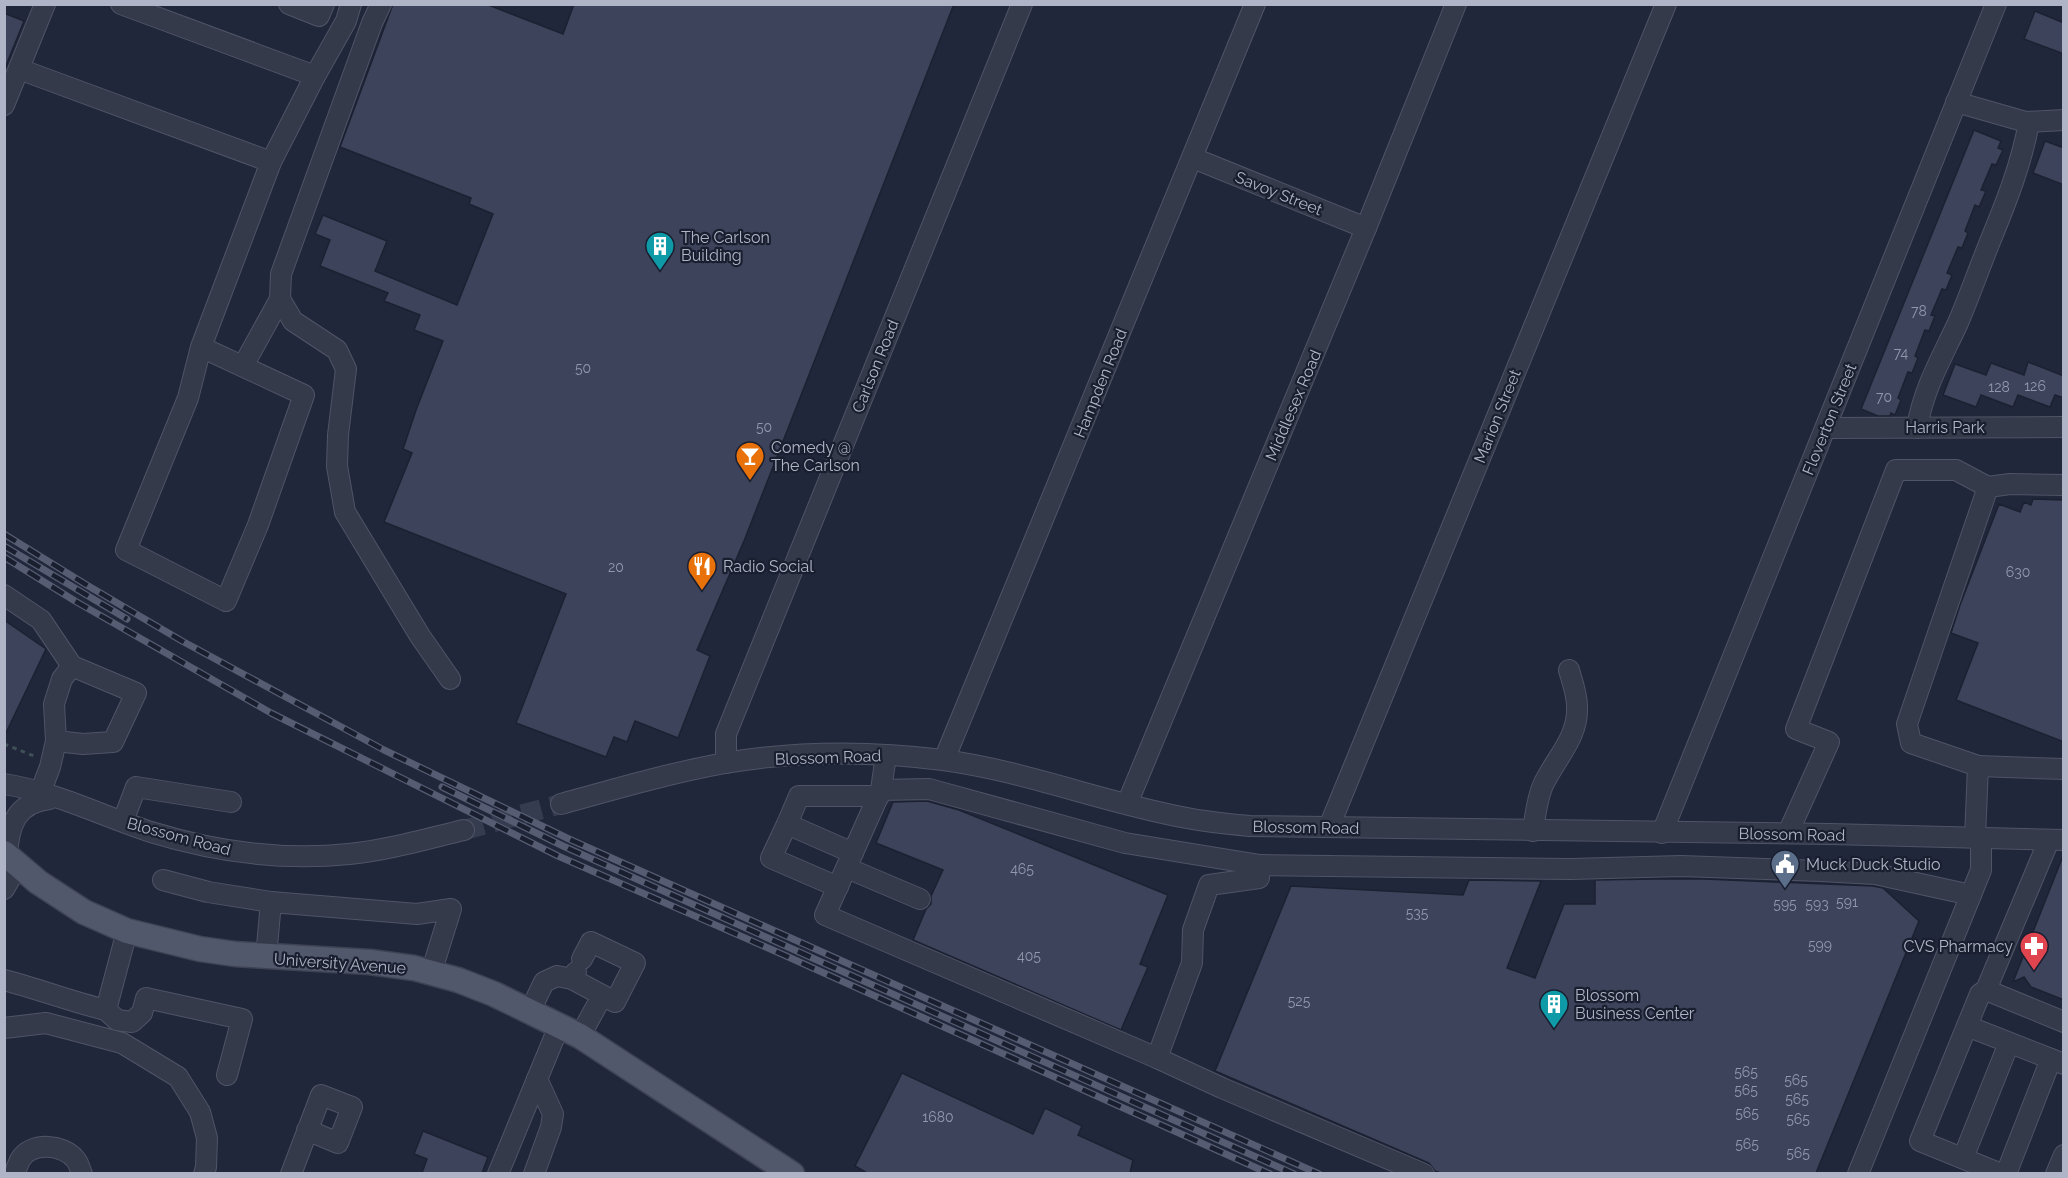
<svg xmlns="http://www.w3.org/2000/svg" width="2068" height="1178" font-family="Raleway,sans-serif">
<style>
.building{fill:#3d435b;stroke:#1c2132;stroke-width:1.5}
.lines{fill:none;stroke-linecap:round;stroke-linejoin:round}
.minor-tunnel{stroke:#363c50;stroke-width:20;stroke-dasharray:20 10;stroke-linecap:butt}
.minor-casing{stroke:#4f5466;stroke-width:22}
.major-casing{stroke:#3e4354;stroke-width:27}
.path{stroke:#3e5056;stroke-width:3;stroke-dasharray:4.5 4.5;stroke-linecap:butt}
.minor{stroke:#353a4b;stroke-width:20}
.major{stroke:#52586b;stroke-width:24}
.rail-casing{stroke:#565d72;stroke-width:7}
.rail{stroke:#1a1f30;stroke-width:4.5;stroke-dasharray:14;stroke-linecap:butt}
.labels{text-anchor:middle;stroke-width:4.5;stroke-linejoin:round;paint-order:stroke}
.number-label{font-size:14px;fill:#9298ac}
.street-label{font-size:16px;fill:#afb4c7;stroke:#1a1f30}
.poi-label{font-size:16px;fill:#afb4c7;stroke:#1a1f30;text-anchor:start}
</style>
<rect width="100%" height="100%" fill="#21273b"/>
<g class="building">
<path d="M393 4H486L563 34 574 4H954L744 541 697 650 710 656 678 738 635 721 627 742 614 737 606 757 516 723 566 594 384 522 412 453 403 449 416 410 443 341 414 330 420 315 384 301 388 293 320 266 330 240 315 234 323 215 387 241 375 271 457 305 493 214 469 204 471 198 340 147Z"/>
<path d="M2035 11 2064 23V54L2024 39Z"/>
<path d="M4 13 24 21 5 68H4Z"/>
<path d="M1974 130 2001 141 1998 148 2003 150 1996 165 1992 164 1981 190 1986 191 1979 207 1975 205 1965 231 1968 233 1962 248 1958 247 1947 273 1952 275 1946 290 1942 289 1931 315 1935 316 1929 331 1925 330 1915 356 1918 358 1912 373 1908 372 1898 398 1901 400 1895 415 1891 413 1890 416H1878L1861 409Z"/>
<path d="M2045 141 2064 148V185L2033 173Z"/>
<path d="M2028 362 2064 376V398L2055 395 2050 407 2018 395 2013 407 1981 395 1976 407 1943 395 1955 364 1986 375 1991 363 2024 375Z"/>
<path d="M2033 499 2064 500V742L1956 700 1978 643 1951 633 1960 605 1999 504 2020 512 2024 502 2031 505Z"/>
<path d="M4 620 46 649 4 737Z"/>
<path d="M927 801 959 810 1168 895 1140 964 1148 967 1121 1030 913 940 926 909 931 904V896L943 870 876 843 893 802Z"/>
<path d="M2063 856H2064V1000L2031 987 2024 977 2013 982Z"/>
<path d="M1655 879H1704L1873 886 1883 888 1919 921 1816 1173H1441L1435 1171 1429 1163 1215 1071 1291 886 1463 895 1469 880 1541 881 1507 968 1535 978 1564 904H1595V880Z"/>
<path d="M902 1073 1033 1134 1045 1108 1082 1126 1078 1135 1133 1160 1130 1173H867L855 1166Z"/>
<path d="M423 1131 488 1157 482 1173H422L427 1159 414 1154Z"/>
</g>
<g class="lines">
<path class="minor-tunnel" d="M464 830 561 804"/>
<g class="minor-casing">
<g id="minor">
<path d="M121 4 315 76 346 21 351 4"/>
<path d="M289 4 319 16 324 4"/>
<path d="M381 4 372 23 281 274 280 299 293 321 337 350 346 369 338 435 337 466 345 512 420 636 450 679"/>
<path d="M19 69 271 162"/>
<path d="M1956 102 2026 122 2064 120"/>
<path d="M4 105 45 4"/>
<path d="M1193 158 1366 228"/>
<path d="M201 347 304 395 258 525 226 601 126 550 188 398 201 347 271 162 315 76"/>
<path d="M243 366 280 299"/>
<path d="M1826 428 2064 427"/>
<path d="M1917 428C1923 390 1941 359 1957 325 1968 300 1977 274 1987 249 2004 207 2021 167 2029 122"/>
<path d="M4 595 41 620 72 666"/>
<path d="M944 760 1255 4"/>
<path d="M726 763V734L1022 4"/>
<path d="M1978 766 2064 769"/>
<path d="M4 784C56 792 102 816 151 832 216 852 281 861 349 854 388 850 426 839 464 830"/>
<path d="M881 790 929 789 1125 843 1260 865 1259 878 1209 885 1193 930 1192 963 1157 1058 825 915 881 790 886 755"/>
<path d="M37 801 50 767 56 741 54 704 62 679 72 666 136 693 113 742 83 744 56 741"/>
<path d="M561 804C615 789 670 773 725 763 796 751 872 751 943 760 1026 771 1104 803 1187 818 1207 822 1229 824 1250 826L1830 834 2064 840"/>
<path d="M1127 804 1366 228 1456 4"/>
<path d="M123 821 136 787 231 802"/>
<path d="M787 824 799 796H879"/>
<path d="M1329 827 1666 4"/>
<path d="M1533 831C1535 816 1537 799 1543 785 1555 759 1579 737 1577 706 1577 694 1572 681 1569 670"/>
<path d="M1662 833 1996 4"/>
<path d="M1788 833 1829 742 1796 729 1896 470H1956L1988 487"/>
<path d="M1975 838 1978 766 1911 743 1907 724 1988 487 2010 484 2064 485"/>
<path d="M7 855C9 825 16 803 49 799"/>
<path d="M1260 865 1571 869 1681 866 1821 871 1875 874 1971 895"/>
<path d="M847 868 920 899"/>
<path d="M163 880 208 892 271 902"/>
<path d="M838 887 771 858 787 824 853 853"/>
<path d="M4 889 18 865"/>
<path d="M127 931 106 1010 117 1020 132 1022 142 1013 146 998 242 1019 227 1075"/>
<path d="M266 957 271 902 417 914 451 909 431 973"/>
<path d="M576 972 572 979 615 1002 635 963 591 942 582 959"/>
<path d="M4 980C39 989 72 1002 106 1010"/>
<path d="M1986 990 2064 1022"/>
<path d="M530 1011 544 982 557 976 572 979"/>
<path d="M1967 1026 2064 1064"/>
<path d="M4 1028 46 1023 122 1043 178 1077 200 1112 207 1138 206 1167 204 1174"/>
<path d="M580 1036 602 996"/>
<path d="M1157 1058 1222 1088 1424 1174"/>
<path d="M1963 1158 2009 1043"/>
<path d="M15 1174C16 1169 18 1164 20 1160 31 1141 64 1144 76 1160 79 1164 80 1169 82 1174"/>
<path d="M291 1174 321 1095 352 1107 338 1143 307 1130"/>
<path d="M498 1174 559 1026"/>
<path d="M534 1174 551 1127 553 1114 537 1079"/>
<path d="M1858 1174 1981 870V838"/>
<path d="M2001 1174 1920 1141 1980 994 1986 990 2049 840"/>
<path d="M2006 1174 2051 1059"/>
<path d="M2056 1174 2064 1155"/>
</g>
</g>
<g class="major-casing">
<path id="major" d="M4 853 38 882 84 912 127 931 200 949 235 954 370 962 414 968 458 980 494 994 580 1036 792 1174"/>
</g>
<path class="path" d="M4 744 34 756"/>
<use href="#minor" class="minor"/>
<use href="#major" class="major"/>
<g class="rail-casing">
<g id="rail">
<path d="M4 534 85 584 182 641 384 750 569 839 1319 1174"/>
<path d="M4 546 127 619"/>
<path d="M4 557 75 601 271 713 558 856 784 955 1270 1174"/>
<path d="M442 787 563 846 1294 1174"/>
</g>
</g>
<use href="#rail" class="rail"/>
</g>
<defs>
<g id="building-pin" transform="scale(1.5)"><path d="M0 17L-7.5 6A9.5 9.5 0 1 1 7.5 6Z" fill="#0f9aa8" stroke="#1a1f30"/><path d="M-4-6H4V6H1V3H-1V6H-4ZM-2.5-4.3h1.7v1.8h-1.7ZM.8-4.3h1.7v1.8H.8ZM-2.5-1h1.7V.8h-1.7ZM.8-1h1.7V.8H.8Z" fill="#fff"/></g>
<g id="bar-pin" transform="scale(1.5)"><path d="M0 17L-7.5 6A9.5 9.5 0 1 1 7.5 6Z" fill="#e8710a" stroke="#1a1f30"/><path d="M-6-5H6L.8 .8V4.5H3.5V6h-7V4.5H-.8V.8Z" fill="#fff"/></g>
<g id="restaurant-pin" transform="scale(1.5)"><path d="M0 17L-7.5 6A9.5 9.5 0 1 1 7.5 6Z" fill="#e8710a" stroke="#1a1f30"/><path d="M-5-6h1v4h1v-4h1v4h1v-4h1v5L-1.5 .5V6h-2V.5L-5-1ZM5-6V6H3V1.5H1.5Q1.5-4 5-6Z" fill="#fff"/></g>
<g id="civic-pin" transform="scale(1.5)"><path d="M0 17L-7.5 6A9.5 9.5 0 1 1 7.5 6Z" fill="#5c6f8a" stroke="#1a1f30"/><path d="M-.6-6.5H3V-4.5H.6V-3L4-1V1h2V6H-6V1h2V-1L-.6-3ZM-1.2 2.5V6h2.4V2.5Z" fill="#fff"/></g>
<g id="pharmacy-pin" transform="scale(1.5)"><path d="M0 17L-7.5 6A9.5 9.5 0 1 1 7.5 6Z" fill="#e0444e" stroke="#1a1f30"/><path d="M-2-6h4v4h4v4h-4v4h-4v-4h-4v-4h4Z" fill="#fff"/></g>
</defs>
<g fill-rule="evenodd">
<use href="#building-pin" x="660" y="246"/>
<use href="#bar-pin" x="750" y="456"/>
<use href="#restaurant-pin" x="702" y="566"/>
<use href="#civic-pin" x="1785" y="864"/>
<use href="#pharmacy-pin" x="2034" y="946"/>
<use href="#building-pin" x="1554" y="1004"/>
</g>
<g class="labels">
<g class="number-label">
<text x="1919" y="316">78</text>
<text x="1901" y="358">74</text>
<text x="583" y="373">50</text>
<text x="2035" y="391">126</text>
<text x="1999" y="392">128</text>
<text x="1884" y="402">70</text>
<text x="764" y="432">50</text>
<text x="616" y="572">20</text>
<text x="2018" y="577">630</text>
<text x="1022" y="874">465</text>
<text x="1847" y="907">591</text>
<text x="1785" y="909">595</text>
<text x="1817" y="909">593</text>
<text x="1417" y="918">535</text>
<text x="1820" y="950">599</text>
<text x="1029" y="961">405</text>
<text x="1299" y="1006">525</text>
<text x="1746" y="1077">565</text>
<text x="1796" y="1085">565</text>
<text x="1746" y="1095">565</text>
<text x="1797" y="1104">565</text>
<text x="1747" y="1118">565</text>
<text x="938" y="1122">1680</text>
<text x="1798" y="1124">565</text>
<text x="1747" y="1149">565</text>
<text x="1798" y="1158">565</text>
</g>
<g class="street-label">
<text transform="translate(1279 193) rotate(22)" y="6">Savoy Street</text>
<text transform="translate(875 366) rotate(-68)" y="6">Carlson Road</text>
<text transform="translate(1100 383) rotate(-68)" y="6">Hampden Road</text>
<text transform="translate(1293 405) rotate(-67)" y="6">Middlesex Road</text>
<text transform="translate(1497 416) rotate(-68)" y="6">Marion Street</text>
<text transform="translate(1829 419) rotate(-68)" y="6">Floverton Street</text>
<text x="1945" y="433">Harris Park</text>
<text transform="translate(828 757) rotate(-2)" y="6">Blossom Road</text>
<text transform="translate(1306 827) rotate(1)" y="6">Blossom Road</text>
<text transform="translate(1792 834) rotate(1)" y="6">Blossom Road</text>
<text transform="translate(179 836) rotate(15)" y="6">Blossom Road</text>
<text transform="translate(340 963) rotate(4)" y="6">University Avenue</text>
</g>
<g class="poi-label">
<text x="681" y="243">The Carlson<tspan x="681" dy="18">Building</tspan></text>
<text x="771" y="453">Comedy @<tspan x="771" dy="18">The Carlson</tspan></text>
<text x="723" y="572">Radio Social</text>
<text x="1806" y="870">Muck Duck Studio</text>
<text x="2013" y="952" text-anchor="end">CVS Pharmacy</text>
<text x="1575" y="1001">Blossom<tspan x="1575" dy="18">Business Center</tspan></text>
</g>
</g>
<rect width="2068" height="1178" fill="none" stroke="#afb4c7" stroke-width="12"/>
</svg>
